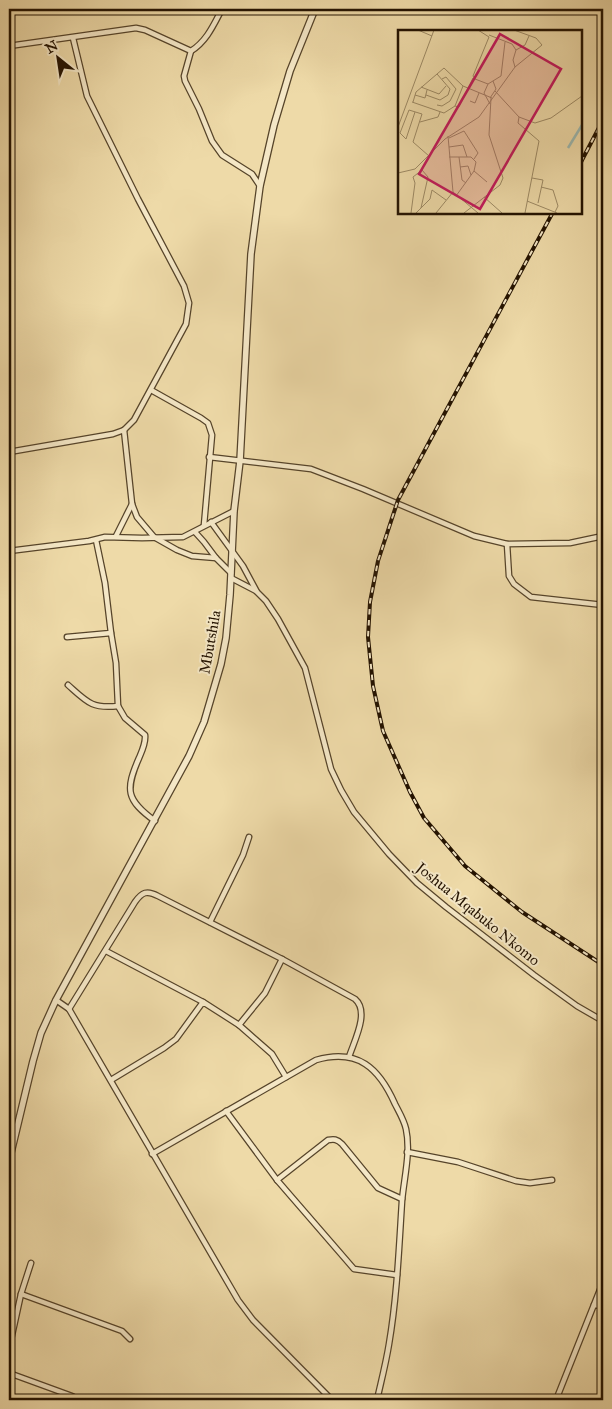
<svg xmlns="http://www.w3.org/2000/svg" width="612" height="1409" font-family="'IM FELL Great Primer',serif">
<style>
.lines{fill:none;stroke-linecap:round;stroke-linejoin:round}
.minor-casing{stroke:#56442a;stroke-width:7}
.tertiary-casing{stroke:#56442a;stroke-width:8}
.minor{stroke:#f4e7c6;stroke-width:4.5}
.tertiary{stroke:#f4e7c6;stroke-width:5.5}
.rail-casing{stroke:#231200;stroke-width:4}
.rail{stroke:#f4e7c6;stroke-width:2;stroke-dasharray:5.5;stroke-linecap:butt}
.labels{text-anchor:middle;stroke-width:4;stroke-linejoin:round;paint-order:stroke}
.street-label{font-size:15px;fill:#231200;stroke:#f4e7c6}
.inset-river{fill:none;stroke:#9cb9b1;stroke-width:2.5}
.inset-road{fill:none;stroke:#9d8a65;stroke-width:1}
.view{fill:#c2185b;fill-opacity:0.15;stroke:#c2185b;stroke-width:2.5}
.inset-edge{fill:none;stroke:#231200;stroke-width:2.5}
</style>
<rect width="100%" height="100%" fill="#eedaa8"/>
<filter id="stains"><feTurbulence type="fractalNoise" baseFrequency=".004" numOctaves="4"/><feColorMatrix values="0 0 0 0 .2 0 0 0 0 .09 0 0 0 0 .02 0 0 0 .5 -.17"/></filter>
<radialGradient id="worn" r=".72"><stop offset=".6" stop-color="#630" stop-opacity="0"/><stop offset="1" stop-color="#630" stop-opacity=".3"/></radialGradient>
<g class="lines">
<g class="minor-casing">
<g id="minor">
<path d="M9 46 136 28 145 30 191 51C207 41 214 24 222 9"/>
<path d="M191 51 184 76 185 81 199 109 212 141 222 155 252 174 260 186"/>
<path d="M151 390 201 418 208 423 212 435 204 525"/>
<path d="M124 430 132 504 137 517 154 537 177 550 192 556 216 558 231 573"/>
<path d="M9 452 113 434 124 430 134 420 186 324 189 303 184 286 138 199 87 96 73 38"/>
<path d="M209 457 311 469 363 489 474 536 507 544 570 543 603 536"/>
<path d="M211 522 243 566 257 592 266 601 278 619 305 668 331 769 341 790 354 812 389 854 417 883 446 907 534 975 577 1006 603 1021"/>
<path d="M195 532 204 542 216 558"/>
<path d="M116 536 132 504"/>
<path d="M507 544 509 576 514 584 531 597 603 605"/>
<path d="M9 551 89 541 105 537 142 538 183 537 234 511"/>
<path d="M231 578 256 591"/>
<path d="M67 637 111 633 105 583 96 540"/>
<path d="M68 685C87 702 92 709 118 706L116 663 111 633"/>
<path d="M118 706 125 718 145 735C146 743 142 751 139 758 125 790 126 800 155 821"/>
<path d="M210 922 243 855 249 837"/>
<path d="M106 951 203 1002"/>
<path d="M56 1000 69 1009 238 1300 253 1320 332 1400"/>
<path d="M69 1009 135 902C142 892 147 890 158 896L282 959 355 999C370 1012 354 1041 349 1057"/>
<path d="M239 1025 265 993 282 959"/>
<path d="M111 1080 164 1048 176 1039 203 1002 239 1025 272 1054 286 1077"/>
<path d="M226 1111 277 1180 354 1269 397 1275"/>
<path d="M407 1152 458 1162 516 1181 530 1183 552 1180"/>
<path d="M152 1154 316 1060C358 1048 379 1068 395 1104 399 1112 404 1120 406 1129 411 1152 404 1178 402 1201 399 1248 397 1297 389 1344 386 1363 381 1382 377 1400"/>
<path d="M277 1180 328 1140C334 1139 337 1139 342 1144L378 1188 402 1199"/>
<path d="M21 1294 122 1331 130 1339"/>
<path d="M594 1305 603 1306"/>
<path d="M9 1349 21 1294 31 1263"/>
<path d="M9 1373 72 1396 78 1400"/>
<path d="M556 1400 603 1282"/>
</g>
</g>
<g class="tertiary-casing">
<path id="tertiary" d="M9 1161 33 1061 41 1033 56 1000 189 756 204 722 221 664 226 638 230 595 234 511 240 461 251 254 260 186 274 125 290 71 315 9"/>
</g>
<use href="#minor" class="minor"/>
<use href="#tertiary" class="tertiary"/>
<g class="rail-casing">
<g id="rail">
<path d="M581 162 603 120"/>
<path d="M553 212 398 500 378 561 370 602 368 637 373 686 383 731 410 792 424 818 465 866 522 912 603 965"/>
</g>
</g>
<use href="#rail" class="rail"/>
</g>
<g class="labels">
<g class="street-label">
<text transform="translate(210 642) rotate(-80)" y="5">Mbutshila</text>
<text transform="translate(478 914) rotate(39)" y="5">Joshua Mqabuko Nkomo</text>
</g>
</g>
<g transform="translate(398 30)">
<rect width="184" height="184" fill="#eedaa8"/>
<path class="inset-river" d="M170 118 184 95"/>
<path class="inset-road" d="M20 0 34 6M80 0 91 7 75 46 77 49 90 54 103 46 107 12M91 5 114 14 118 20 127 15 131 6M117 37 115 30 118 20M90 54 86 63 92 74M23 57 41 64 48 56M97 61 121 87 137 93 153 88 184 66M17 65 27 68 29 60M28 65 42 70 50 65 52 59 39 44M92 68 98 59 95 51M72 71 77 73 81 63M14 72 46 83 57 76 65 56M15 72 18 62 46 38 65 56 94 68M39 75 44 76 52 71 58 59 48 47 44 49M57 76 61 77 75 48M17 82 8 109 2 103 11 80 24 84 15 112 31 126M121 87 120 93 141 111 127 183M22 92 40 87 42 82M0 97 36 0M50 106 55 162 80 183M51 108 66 101 80 123 76 129M51 117 65 115 69 127M51 127H73L78 132 76 141 58 166M61 127 64 150 68 153M62 137 70 136 73 145M76 141 89 152M0 143 17 139 47 109 81 87 117 37 144 15 138 8 116 0M134 148 145 150 140 173M143 157 155 160 160 176 157 182M86 167 104 183M129 171 159 183M13 183 17 153 15 147 24 140 30 147 23 178M18 183 32 169 34 160 48 170M38 183 55 162M66 183 102 155 105 148 91 105 93 68"/>
<path class="view" d="M102 4 163 39 82 179 21 144Z"/>
<rect width="184" height="184" class="inset-edge"/>
</g>
<rect width="612" height="1409" fill="none" stroke="#eedaa8" stroke-width="30"/>
<rect x="10" y="10" width="592" height="1389" fill="none" stroke="#231200" stroke-width="2.5"/>
<rect x="15" y="15" width="582" height="1379" fill="none" stroke="#231200"/>
<g transform="translate(58 58) rotate(330)" stroke="#f4e7c6" stroke-width="4" paint-order="stroke">
<path d="M0-4L9 19L0 12L-9 19Z" fill="#231200"/>
<text y="-8" font-size="14" font-weight="bold" text-anchor="middle" fill="#231200">N</text>
</g>
<rect width="100%" height="100%" filter="url(#stains)"/>
<rect width="100%" height="100%" fill="url(#worn)"/>
</svg>
